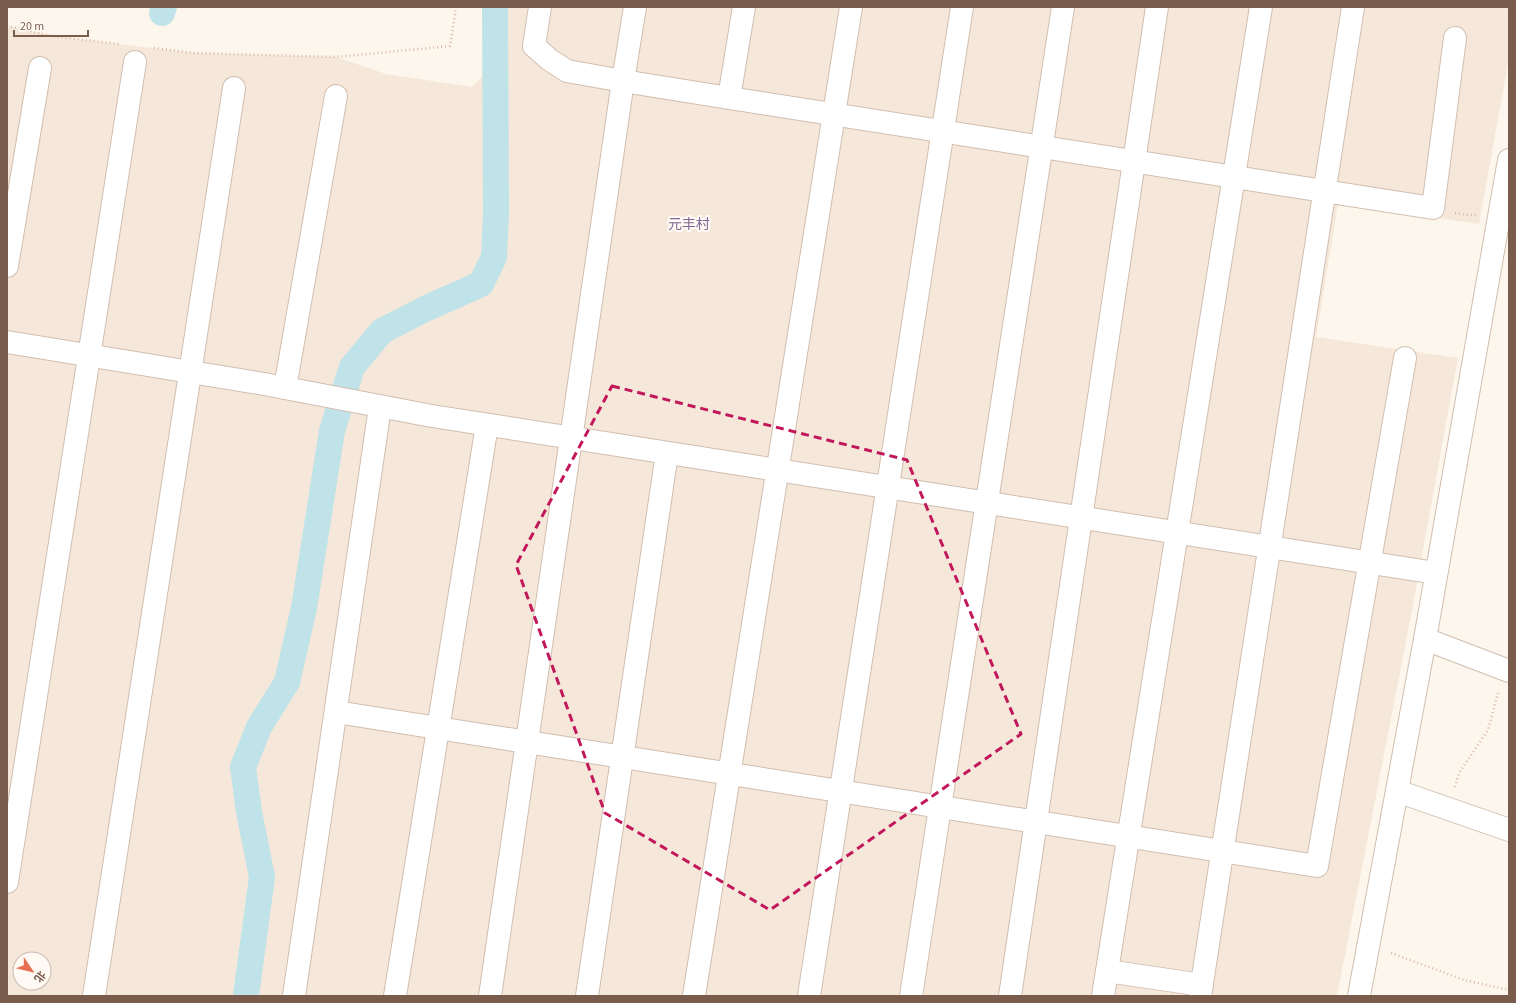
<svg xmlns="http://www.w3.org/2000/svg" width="1516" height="1003" font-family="'Source Sans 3','Noto Sans SC',sans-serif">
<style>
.residential{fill:#f5e8da;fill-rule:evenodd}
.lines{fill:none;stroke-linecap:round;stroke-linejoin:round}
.canal{stroke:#bfe3e8;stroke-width:26}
.minor-casing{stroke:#d1beb0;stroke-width:24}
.path{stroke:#d9b8a5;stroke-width:2.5;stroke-dasharray:1 3;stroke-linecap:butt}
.minor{stroke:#fff;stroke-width:22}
.marked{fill:none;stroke:#c2185b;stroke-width:3;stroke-dasharray:8 5;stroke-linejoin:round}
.labels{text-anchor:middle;stroke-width:4;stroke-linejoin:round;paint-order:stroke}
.quarter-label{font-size:14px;fill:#846695;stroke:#fffaf3}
</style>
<rect width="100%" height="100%" fill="#fdf6ec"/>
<path class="residential" d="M506 7H1498L1509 9V58L1479 224 1338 204 1316 337 1458 358 1411 616 1337 996H7V26L52 36 193 53 336 57 386 74 472 87 504 53ZM20 959H44V983H20Z"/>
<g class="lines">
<g class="canal">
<path d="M162 13 164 7"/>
<path d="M246 996 262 877 249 812 243 767 259 727 287 682 304 608 332 431 352 367 382 331 427 308 481 284 494 257 496 213 495 7"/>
</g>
<g class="minor-casing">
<g id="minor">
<path d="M540 7 534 46 550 60 567 71 623 81 729 98 1433 208 1455 38"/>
<path d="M729 98 744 7"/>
<path d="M7 266 40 68"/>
<path d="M7 342 264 384 432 416 1436 573"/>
<path d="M285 388 336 96"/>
<path d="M1425 639 1509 671"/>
<path d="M336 712 1317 866 1405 358"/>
<path d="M1397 791 1509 830"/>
<path d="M7 882 135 62"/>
<path d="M1107 971 1202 985"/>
<path d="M94 996 234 88"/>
<path d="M294 996 380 407"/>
<path d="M395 996 487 425"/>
<path d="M490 996 623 81 635 7"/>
<path d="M587 996 667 453"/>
<path d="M694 996 851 7"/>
<path d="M809 996 962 7"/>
<path d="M911 996 1063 7"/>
<path d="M1010 996 1157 7"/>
<path d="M1103 996 1261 7"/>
<path d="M1200 996 1353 7"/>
<path d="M1359 996 1425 639 1509 160"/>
</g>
</g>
<g class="path">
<path d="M7 26 52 36 119 44"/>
<path d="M154 48 193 53 336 57 450 46 456 7"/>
<path d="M1455 213 1468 215H1476"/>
<path d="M1455 787 1459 773 1488 730 1498 693"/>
<path d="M1391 953 1464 980 1509 990"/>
</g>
<use href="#minor" class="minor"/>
</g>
<path class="marked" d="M612 386 907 460 1021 734 770 910 605 813 516 565Z"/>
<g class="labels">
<g class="quarter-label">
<text x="689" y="229">元丰村</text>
</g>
</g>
<rect width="1516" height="1003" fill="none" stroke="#7a5c4d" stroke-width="16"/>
<g transform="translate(32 971) rotate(125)"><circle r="19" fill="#fffaf3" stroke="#cabbb1"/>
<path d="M0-3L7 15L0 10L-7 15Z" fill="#e76f51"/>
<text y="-6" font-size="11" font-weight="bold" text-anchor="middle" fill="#7a5c4d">北</text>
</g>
<path d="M14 30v6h74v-6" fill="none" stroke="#7a5c4d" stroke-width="2"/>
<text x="20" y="30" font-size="12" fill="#7a5c4d" stroke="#fffaf3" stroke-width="3" paint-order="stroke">20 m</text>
</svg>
